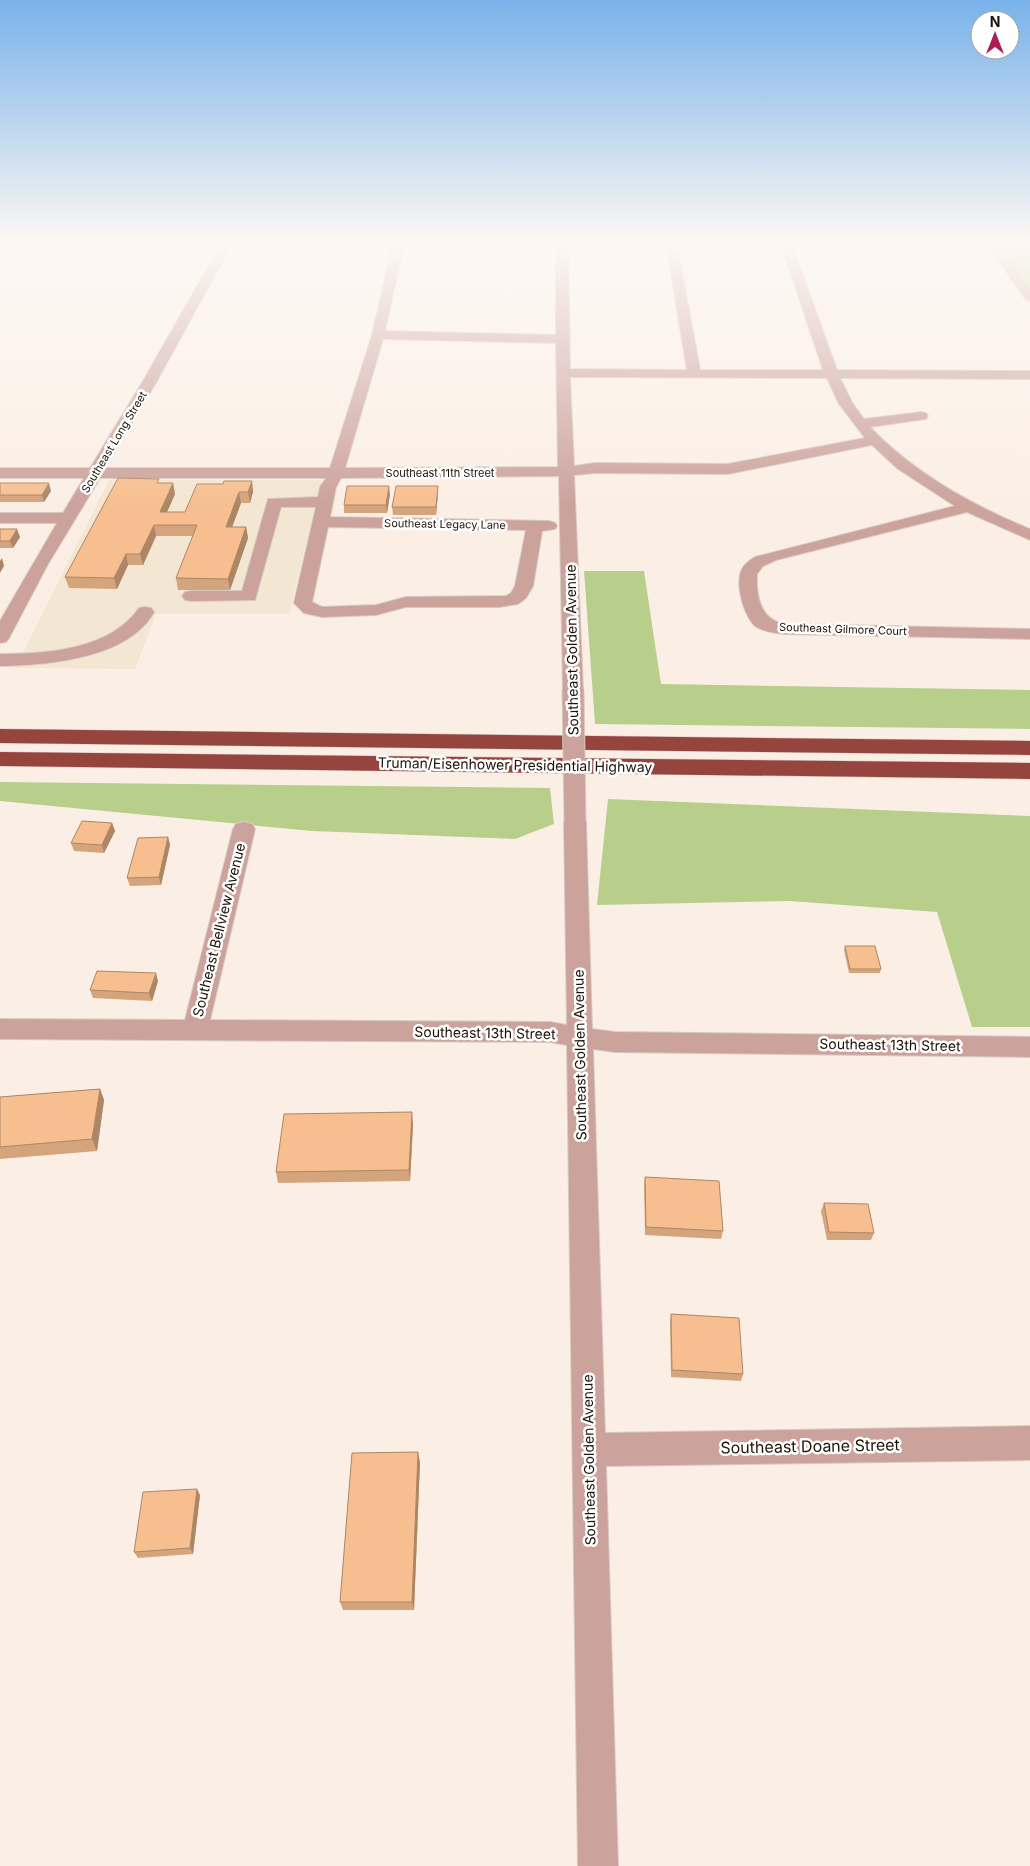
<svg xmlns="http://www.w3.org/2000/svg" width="1030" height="1866" font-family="Inter,sans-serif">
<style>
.education{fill:#f3e6d2}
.green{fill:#b8cf8c}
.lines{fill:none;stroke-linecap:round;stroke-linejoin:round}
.minor-casing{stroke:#d7ccc2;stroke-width:2}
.highway-casing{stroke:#d7ccc2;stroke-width:1}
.minor{fill:#cca29d;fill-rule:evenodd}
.highway{fill:#96453e;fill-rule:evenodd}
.minor-bridge-casing{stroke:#d7ccc2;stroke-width:23;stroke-linecap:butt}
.minor-bridge{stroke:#cca29d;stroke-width:21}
.wall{fill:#d4a47c}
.shaded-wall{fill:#ad8665}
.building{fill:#f7bf90;stroke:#ad8665}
.labels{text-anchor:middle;stroke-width:5;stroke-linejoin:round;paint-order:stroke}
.far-street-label{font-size:11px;fill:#1c1209;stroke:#fff}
.street-label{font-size:14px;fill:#1c1209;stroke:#fff}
.near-street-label{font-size:16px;fill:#1c1209;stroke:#fff}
</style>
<rect width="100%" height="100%" fill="#fbefe5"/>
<path class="education" d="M109 480H322L289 614H156L135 669 15 668Z"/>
<g class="green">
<path d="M996 244H1030V291Z"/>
<path d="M584 571H644L661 684 1030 690V729L595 724Z"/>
<path d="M0 782 550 788 554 824 515 839 312 831 0 801Z"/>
<path d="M608 799 1030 816V1027H972L937 912 790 901 597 905Z"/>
</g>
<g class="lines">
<g class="minor-casing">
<g id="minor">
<path d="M221 244H232L157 381 105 468H330L372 335 393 244H404L385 331 556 335V244H568L570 369 687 370 666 244H677L700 370H823L781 244H792L837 370 1030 371V379L840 378 853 404 864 419 921 412 926 413 928 416 926 419 870 427C914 473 971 505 1030 529V540L967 512 776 560 763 566 757 574C756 596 760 620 785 624L1030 629V639L785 634C776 633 763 632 755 626 744 615 737 589 740 575 741 567 748 561 755 557L955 506 898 469 872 445 728 474 595 473 574 475 583 690 580 694 573 696 566 694 563 690 559 476 341 478 336 487 330 517 549 521 555 523 557 526 555 529 542 531 533 586 526 598 518 604 499 607H406L376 615 322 617 304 613 294 603 316 507H281L255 600 191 601 185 600 182 596 185 592 191 591H242L268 499 318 497 320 487 326 478H100L48 564 9 638 6 642 0 643V621L57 523H0V513H63L84 478H0V468H90L143 381ZM383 339 556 343 558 467 345 468ZM570 377 827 378 839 404 865 438 728 464 595 463 574 466ZM328 527 526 530 515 586 511 593 506 596 406 597 376 605 322 607 312 602Z"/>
<path d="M987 244H998L1030 289V301L1026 300Z"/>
<path d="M145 607 151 608 154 612C128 659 47 665 0 666V654C46 654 110 650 139 608Z"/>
<path d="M575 815 583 817 586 822 592 1029 615 1032 1030 1037V1057L615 1052 593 1049 605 1433 1030 1426V1460L606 1466 618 1866H578L567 1045 550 1042 0 1039V1019L185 1020 233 829 236 824 244 822 252 824 255 829 210 1020 550 1022 567 1025 564 822 567 817Z"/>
</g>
</g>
<g class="highway-casing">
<g id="highway">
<path d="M0 729 1030 741V755L0 743Z"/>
<path d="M0 752 1030 763V779L0 766Z"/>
</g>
</g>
<use href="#minor" class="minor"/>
<use href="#highway" class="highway"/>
<g class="minor-bridge-casing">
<path id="minor-bridge" d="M573 690 575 822"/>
</g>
<use href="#minor-bridge" class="minor-bridge"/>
</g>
<g class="wall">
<path d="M252 481 253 492 250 503H241L232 527H246L248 538 230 590H178L176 578 193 536H156L143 565H128L117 589 69 588 65 577 160 483H173L175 494 167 512H185L223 484Z"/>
<path d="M0 483 51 491 44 502H0Z"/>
<path d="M438 493 436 515H393L392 507Z"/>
<path d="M390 494 387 513H344V505Z"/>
<path d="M0 529 20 537 13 548H0Z"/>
<path d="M112 823 115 831 104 853 74 851 71 843Z"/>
<path d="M168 837 170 845 161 885 130 886 127 878Z"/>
<path d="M845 946 881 969 880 973H849L844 950Z"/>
<path d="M158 981 152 1001 93 998 90 990Z"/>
<path d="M100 1089 104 1100 97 1151 0 1159V1097Z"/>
<path d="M413 1124 410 1181 278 1183 276 1172Z"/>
<path d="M645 1177 723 1231 721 1239 645 1235 644 1185Z"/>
<path d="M824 1203 874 1233 871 1240H827L821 1211Z"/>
<path d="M671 1314 743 1374 741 1381 671 1377 670 1321Z"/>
<path d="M420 1462 414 1610H343L340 1602Z"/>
<path d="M200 1495 193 1554 138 1558 134 1552Z"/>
</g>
<g class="shaded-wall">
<path d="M252 481 253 492 250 503 248 492Z"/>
<path d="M49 483 51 491 44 502 42 495Z"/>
<path d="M173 483 175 494 162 523 160 512Z"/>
<path d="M389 486 390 494 387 513 386 505Z"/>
<path d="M438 486V493L436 515V507Z"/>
<path d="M239 492 241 503 228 538 226 527Z"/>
<path d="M154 525 156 536 143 565 140 554Z"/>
<path d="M246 527 248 538 230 590 228 579Z"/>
<path d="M17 529 20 537 13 548 10 541Z"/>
<path d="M126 554 128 565 117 589 114 578Z"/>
<path d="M2 558 4 566 0 573V561Z"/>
<path d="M112 823 115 831 104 853 102 845Z"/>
<path d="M168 837 170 845 161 885 159 877Z"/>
<path d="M156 973 158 981 152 1001 149 993Z"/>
<path d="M100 1089 104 1100 97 1151 92 1139Z"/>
<path d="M412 1112 413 1124 410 1181 409 1170Z"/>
<path d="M418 1452 420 1462 414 1610 412 1602Z"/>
<path d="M197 1489 200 1495 193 1554 190 1548Z"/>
</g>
<g class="building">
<path d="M118 478 159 479 157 483H173L160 512H185L197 484H223L224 481H252L248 492H239L226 527H246L228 579 176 578 197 525H154L140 554H126L114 578 65 577Z"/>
<path d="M0 483H49L42 495H0Z"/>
<path d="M347 486H389L386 505H344Z"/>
<path d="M396 486H438L436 507H392Z"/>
<path d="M0 529H17L10 541H0Z"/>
<path d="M82 821 112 823 102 845 71 843Z"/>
<path d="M168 837 159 877 127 878 138 838Z"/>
<path d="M845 946H875L881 969H850Z"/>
<path d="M97 971 156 973 149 993 90 990Z"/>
<path d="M100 1089 92 1139 0 1147V1097Z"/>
<path d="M412 1112 409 1170 276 1172 284 1114Z"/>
<path d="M645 1177 719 1181 723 1231 646 1227Z"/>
<path d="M824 1203 868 1204 874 1233 829 1232Z"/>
<path d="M671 1314 739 1318 743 1374 672 1370Z"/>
<path d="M418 1452 412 1602H340L352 1453Z"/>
<path d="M197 1489 190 1548 134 1552 143 1492Z"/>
</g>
<linearGradient id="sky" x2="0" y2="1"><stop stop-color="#79b2ea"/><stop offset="0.48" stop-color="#fdf8f3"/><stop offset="1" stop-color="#fdf8f3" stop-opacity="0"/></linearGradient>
<rect width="1030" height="506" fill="url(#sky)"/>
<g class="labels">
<g class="far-street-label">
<text transform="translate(114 442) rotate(-59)" y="4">Southeast Long Street</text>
<text x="440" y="477">Southeast 11th Street</text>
<text transform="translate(445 524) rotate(1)" y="4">Southeast Legacy Lane</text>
<text transform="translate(843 629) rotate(2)" y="4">Southeast Gilmore Court</text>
</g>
<g class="street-label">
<text transform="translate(572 650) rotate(-91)" y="5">Southeast Golden Avenue</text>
<text transform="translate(515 765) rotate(1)" y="5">Truman/Eisenhower Presidential Highway</text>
<text transform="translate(219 930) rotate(-76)" y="5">Southeast Bellview Avenue</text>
<text transform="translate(485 1033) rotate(1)" y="5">Southeast 13th Street</text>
<text transform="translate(890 1045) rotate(1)" y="5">Southeast 13th Street</text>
<text transform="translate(580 1055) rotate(-91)" y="5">Southeast Golden Avenue</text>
<text transform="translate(589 1460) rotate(-91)" y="5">Southeast Golden Avenue</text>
</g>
<g class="near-street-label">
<text transform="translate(810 1446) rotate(-1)" y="6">Southeast Doane Street</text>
</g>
</g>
<g transform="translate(995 35)"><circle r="24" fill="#ffffff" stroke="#a4a09d"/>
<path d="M0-4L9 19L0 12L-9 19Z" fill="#ac1d57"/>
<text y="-8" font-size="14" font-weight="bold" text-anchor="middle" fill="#1c1209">N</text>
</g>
</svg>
